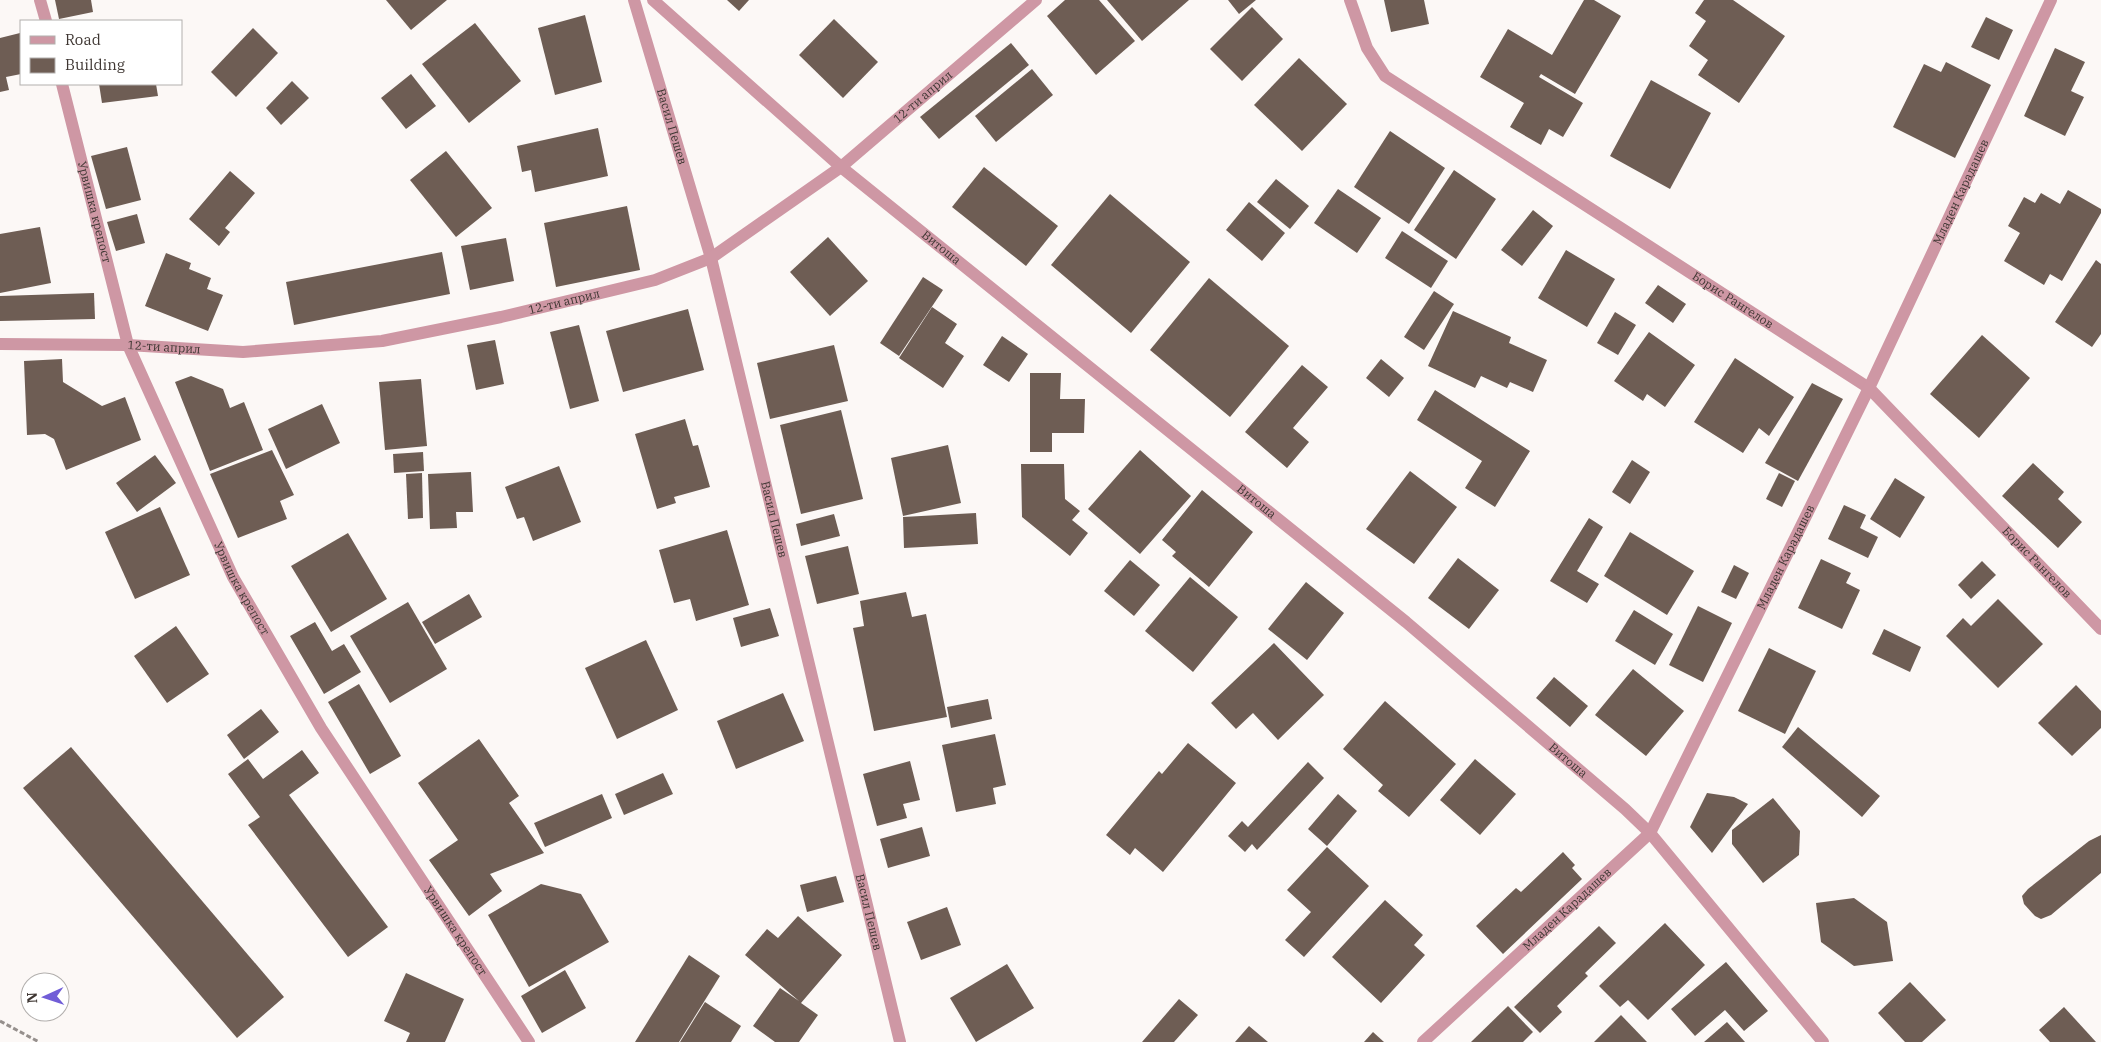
<svg xmlns="http://www.w3.org/2000/svg" width="2101" height="1042" font-family="'IBM Plex Serif',serif">
<style>
.building{fill:#6e5d54}
.lines{fill:none;stroke-linecap:round;stroke-linejoin:round}
.path{stroke:#96908d;stroke-width:3;stroke-dasharray:5 2.5;stroke-linecap:butt}
.street{stroke:#ce97a4;stroke-width:12}
.labels{text-anchor:middle;stroke-width:5;stroke-linejoin:round;paint-order:stroke}
.street-label{font-size:12px;fill:#3e3632;stroke:#fff}
</style>
<rect width="100%" height="100%" fill="#fcf8f6"/>
<g class="building">
<path d="M55 0H91L93 12 59 19Z"/>
<path d="M386 0H447L411 30Z"/>
<path d="M727 0H749L739 11Z"/>
<path d="M1065 0H1099L1135 41 1096 75 1047 16Z"/>
<path d="M1107 0H1189L1142 41Z"/>
<path d="M1228 0H1256L1239 14Z"/>
<path d="M1384 0H1424L1429 24 1391 32Z"/>
<path d="M1584 0H1594L1621 16 1575 94 1541 74 1539 77 1583 103 1563 137 1549 129 1541 145 1510 127 1524 103 1480 77 1508 29 1552 55Z"/>
<path d="M1704 0H1733L1785 36 1739 103 1698 75 1708 60 1689 46 1706 21 1695 13Z"/>
<path d="M1252 7 1283 39 1242 81 1210 49Z"/>
<path d="M585 15 602 82 555 95 538 28Z"/>
<path d="M1986 17 2013 30 1999 60 1971 47Z"/>
<path d="M834 19 878 62 843 98 799 55Z"/>
<path d="M475 23 521 81 469 123 422 64Z"/>
<path d="M253 28 278 53 236 97 211 72Z"/>
<path d="M20 33 21 74 6 77 9 90 0 92V38Z"/>
<path d="M1011 43 1029 65 939 139 920 117Z"/>
<path d="M2055 48 2085 62 2071 91 2084 97 2065 136 2024 116Z"/>
<path d="M1299 58 1347 104 1302 151 1254 105Z"/>
<path d="M1946 62 1991 85 1955 158 1893 127 1924 64 1941 72Z"/>
<path d="M1032 69 1053 95 996 142 975 116Z"/>
<path d="M411 74 436 106 406 129 381 98Z"/>
<path d="M1651 80 1711 113 1670 189 1610 156Z"/>
<path d="M292 81 309 98 281 125 266 108Z"/>
<path d="M99 84H156L158 96 102 103Z"/>
<path d="M598 128 608 176 535 192 531 170 522 172 517 146Z"/>
<path d="M1390 131 1445 168 1409 224 1354 187Z"/>
<path d="M127 147 141 200 106 209 91 156Z"/>
<path d="M446 151 492 208 456 237 410 180Z"/>
<path d="M984 167 1058 226 1026 266 952 207Z"/>
<path d="M1454 170 1496 199 1456 259 1414 230Z"/>
<path d="M230 171 255 193 225 228 230 232 219 246 189 219Z"/>
<path d="M1276 179 1309 206 1290 229 1257 202Z"/>
<path d="M1338 189 1381 218 1357 253 1314 223Z"/>
<path d="M2068 190 2101 209V213L2062 281 2050 274 2044 285 2004 261 2020 233 2008 226 2024 197 2035 203 2041 193 2060 204Z"/>
<path d="M1110 194 1190 262 1131 333 1051 265Z"/>
<path d="M1249 202 1285 233 1262 261 1226 230Z"/>
<path d="M627 206 640 270 556 287 544 223Z"/>
<path d="M1533 210 1553 226 1522 266 1501 250Z"/>
<path d="M137 214 145 243 116 251 107 222Z"/>
<path d="M40 227 51 283 0 293V234Z"/>
<path d="M1402 231 1448 261 1431 288 1385 258Z"/>
<path d="M828 237 868 281 830 316 790 272Z"/>
<path d="M506 238 514 281 470 290 461 246Z"/>
<path d="M1566 250 1615 279 1587 327 1538 298Z"/>
<path d="M442 252 450 294 294 325 286 282Z"/>
<path d="M166 253 191 263 189 269 211 278 207 289 223 295 208 331 145 306Z"/>
<path d="M2096 260 2101 264V334L2092 347 2055 322Z"/>
<path d="M923 277 943 290 899 356 880 343Z"/>
<path d="M1209 278 1289 346 1230 417 1150 350Z"/>
<path d="M1658 285 1686 304 1673 323 1645 303Z"/>
<path d="M1434 291 1454 304 1424 350 1404 337Z"/>
<path d="M94 293 95 319 0 321V296Z"/>
<path d="M932 307 957 324 945 343 964 356 943 388 899 358Z"/>
<path d="M688 309 704 370 623 392 606 331Z"/>
<path d="M1453 311 1511 337 1509 343 1547 360 1533 392 1510 382 1507 388 1481 376 1475 388 1428 366Z"/>
<path d="M1615 312 1636 325 1618 355 1597 343Z"/>
<path d="M579 325 599 401 570 409 550 332Z"/>
<path d="M1649 332 1695 365 1665 407 1647 394 1643 401 1614 381Z"/>
<path d="M1982 335 2030 378 1979 438 1930 394Z"/>
<path d="M1002 336 1028 354 1009 382 983 365Z"/>
<path d="M495 340 504 384 476 390 467 345Z"/>
<path d="M834 345 848 401 770 419 757 363Z"/>
<path d="M1735 358 1794 397 1769 436 1759 428 1743 453 1694 422Z"/>
<path d="M62 359 63 382 102 406 125 397 141 440 66 470 54 439 45 434 27 435 24 361Z"/>
<path d="M1381 359 1404 378 1389 397 1366 378Z"/>
<path d="M1302 365 1328 387 1293 428 1309 442 1287 468 1245 432Z"/>
<path d="M1030 373H1061L1060 399H1085L1084 433H1052V452H1030Z"/>
<path d="M191 376 223 389 230 408 244 402 263 450 210 471 175 382Z"/>
<path d="M421 379 427 446 385 450 379 382Z"/>
<path d="M1812 383 1843 399 1798 481 1765 463Z"/>
<path d="M1435 390 1530 451 1495 507 1465 488 1482 461 1417 420Z"/>
<path d="M322 404 340 443 286 469 268 429Z"/>
<path d="M841 410 863 499 801 514 780 425Z"/>
<path d="M685 419 693 446 698 445 710 487 674 497 676 503 657 509 635 434Z"/>
<path d="M948 445 961 503 903 516 891 458Z"/>
<path d="M272 450 294 495 280 501 287 519 238 538 210 474Z"/>
<path d="M1140 450 1191 496 1140 554 1088 509Z"/>
<path d="M423 452 424 471 394 473 393 454Z"/>
<path d="M155 455 176 483 137 512 116 483Z"/>
<path d="M1632 460 1650 472 1630 504 1612 492Z"/>
<path d="M2033 463 2064 492 2058 499 2082 522 2058 548 2002 496Z"/>
<path d="M1021 464H1064L1065 499 1080 511 1072 520 1088 533 1070 556 1022 517Z"/>
<path d="M559 466 581 522 533 541 524 517 517 519 505 487Z"/>
<path d="M1410 471 1457 507 1414 564 1366 529Z"/>
<path d="M471 472 473 512H456L457 528 430 529 428 474Z"/>
<path d="M422 473 423 518 408 519 406 474Z"/>
<path d="M1779 473 1795 481 1782 507 1766 499Z"/>
<path d="M1895 478 1925 497 1900 538 1870 519Z"/>
<path d="M1202 490 1253 532 1209 587 1172 556 1176 552 1162 540Z"/>
<path d="M1844 505 1866 515 1860 528 1878 537 1868 558 1828 539Z"/>
<path d="M160 507 190 575 135 599 105 532Z"/>
<path d="M976 513 978 544 904 548 903 517Z"/>
<path d="M834 514 840 536 801 546 796 524Z"/>
<path d="M1589 518 1603 527 1577 571 1599 584 1587 603 1550 581Z"/>
<path d="M727 530 749 605 696 621 690 599 674 603 659 550Z"/>
<path d="M1630 532 1694 571 1667 615 1604 576Z"/>
<path d="M348 533 387 599 331 632 291 566Z"/>
<path d="M848 546 859 594 817 604 805 556Z"/>
<path d="M1458 558 1499 590 1469 629 1428 598Z"/>
<path d="M1821 559 1851 573 1846 583 1860 590 1842 629 1798 608Z"/>
<path d="M1130 560 1160 585 1134 616 1104 591Z"/>
<path d="M1982 561 1996 575 1971 599 1958 585Z"/>
<path d="M1734 565 1749 573 1736 599 1721 592Z"/>
<path d="M1190 577 1238 617 1193 672 1145 631Z"/>
<path d="M1306 582 1344 613 1307 660 1268 629Z"/>
<path d="M906 592 912 617 926 614 947 717 874 731 853 628 864 626 860 601Z"/>
<path d="M469 594 482 617 435 644 422 622Z"/>
<path d="M1998 599 2043 644 1998 688 1946 636 1963 618 1971 626Z"/>
<path d="M408 602 447 669 390 703 350 636Z"/>
<path d="M1698 606 1732 623 1703 682 1669 665Z"/>
<path d="M770 608 779 636 741 647 733 618Z"/>
<path d="M1634 610 1673 634 1655 665 1615 641Z"/>
<path d="M315 622 332 651 344 644 361 672 324 694 290 636Z"/>
<path d="M176 626 209 674 167 703 134 656Z"/>
<path d="M1884 629 1921 647 1910 672 1872 654Z"/>
<path d="M646 640 678 710 617 739 585 668Z"/>
<path d="M1274 643 1324 695 1278 740 1253 713 1236 729 1211 703Z"/>
<path d="M1769 648 1816 671 1785 734 1738 711Z"/>
<path d="M1633 669 1684 711 1646 756 1595 715Z"/>
<path d="M1554 677 1588 706 1570 727 1536 698Z"/>
<path d="M359 684 401 756 370 774 328 702Z"/>
<path d="M2076 685 2101 711V728L2072 756 2038 723Z"/>
<path d="M783 693 804 741 736 769 717 721Z"/>
<path d="M988 699 992 719 951 728 947 707Z"/>
<path d="M1385 701 1456 764 1409 817 1378 791 1383 785 1343 749Z"/>
<path d="M261 709 279 732 244 759 227 735Z"/>
<path d="M1798 727 1880 796 1862 817 1782 747Z"/>
<path d="M995 734 1006 785 993 788 996 804 956 812 942 745Z"/>
<path d="M479 739 519 796 509 803 544 853 490 874 502 891 469 916 429 860 458 840 418 783Z"/>
<path d="M1188 743 1236 783 1163 872 1135 848 1130 855 1106 835 1159 771 1162 774Z"/>
<path d="M71 747 284 997 237 1038 23 788Z"/>
<path d="M302 750 319 773 289 795 388 927 348 957 248 825 260 817 228 774 248 759 263 779Z"/>
<path d="M1475 759 1516 794 1480 835 1440 800Z"/>
<path d="M910 761 920 800 903 804 907 818 877 826 863 774Z"/>
<path d="M1308 762 1324 778 1257 850 1252 844 1245 852 1228 836 1242 821 1248 827Z"/>
<path d="M663 773 673 794 624 815 615 794Z"/>
<path d="M1707 793 1734 797 1748 804 1712 853 1690 827Z"/>
<path d="M602 794 612 818 545 847 534 823Z"/>
<path d="M1338 794 1357 811 1327 846 1308 829Z"/>
<path d="M1773 798 1800 831 1799 855 1763 883 1732 844V830Z"/>
<path d="M922 827 930 856 888 868 880 839Z"/>
<path d="M2101 835V873L2051 915 2041 919 2035 916 2024 904 2022 896 2028 889 2089 841Z"/>
<path d="M1327 847 1369 886 1304 957 1285 940 1311 912 1287 890Z"/>
<path d="M1563 852 1575 865 1572 868 1582 879 1503 954 1476 926 1516 888 1521 892Z"/>
<path d="M836 876 844 902 807 912 800 885Z"/>
<path d="M541 884 581 894 609 942 529 987 488 915Z"/>
<path d="M1854 898 1887 922 1893 961 1854 966 1821 942 1816 903Z"/>
<path d="M1385 900 1423 935 1414 945 1425 955 1381 1003 1332 957Z"/>
<path d="M947 907 961 945 921 960 907 922Z"/>
<path d="M798 916 842 955 801 1003 818 1015 799 1042H775L753 1026 780 988 799 1001 745 955 767 929 778 938Z"/>
<path d="M1665 923 1705 965 1648 1020 1628 1000 1620 1007 1599 986Z"/>
<path d="M1599 926 1616 943 1585 973 1588 976 1557 1006 1562 1012 1540 1033 1514 1007Z"/>
<path d="M689 955 720 976 679 1042H635Z"/>
<path d="M1726 962 1768 1011 1744 1031 1725 1010 1695 1036 1671 1009Z"/>
<path d="M1007 964 1034 1008 976 1042 950 998Z"/>
<path d="M565 970 586 1008 542 1033 521 996Z"/>
<path d="M406 973 464 999 445 1042H406L410 1033 384 1021Z"/>
<path d="M1910 982 1946 1020 1922 1042H1905L1878 1013Z"/>
<path d="M1179 999 1198 1015 1174 1042H1142Z"/>
<path d="M705 1002 741 1026 731 1042H680Z"/>
<path d="M1508 1006 1533 1032 1523 1042H1471Z"/>
<path d="M2064 1007 2096 1042H2050L2039 1030Z"/>
<path d="M1621 1015 1647 1042H1594Z"/>
<path d="M1727 1022 1745 1042H1704Z"/>
<path d="M1249 1026 1268 1042H1235Z"/>
<path d="M1373 1032 1384 1042H1364Z"/>
</g>
<g class="lines">
<path class="path" d="M0 1021 39 1042"/>
<g class="street">
<path d="M40 0 46 21"/>
<path id="s1" d="M634 0 711 258 900 1042"/>
<path id="s2" d="M653 0 841 167 1406 622 1625 809 1650 833 1823 1042"/>
<path id="s3" d="M1350 0 1367 48 1385 76 1869 388 2101 629"/>
<path id="s4" d="M62 84 128 345 233 577 321 728 529 1042"/>
<path id="s5" d="M0 344 128 345 243 352 382 341 501 317 655 280 711 258 841 167 1036 0"/>
<path id="s6" d="M1423 1042 1650 833 1869 388 2051 0"/>
</g>
</g>
<g class="labels">
<g class="street-label">
<text dy="4" stroke="none"><textPath href="#s5" startOffset="989">12-ти април</textPath></text>
<text dy="4" stroke="none"><textPath href="#s1" startOffset="132">Васил Пешев</textPath></text>
<text dy="4" stroke="none"><textPath href="#s6" startOffset="1021">Младен Карадашев</textPath></text>
<text dy="4" stroke="none"><textPath href="#s4" startOffset="132">Урвишка крепост</textPath></text>
<text dy="4" stroke="none"><textPath href="#s2" startOffset="380">Витоша</textPath></text>
<text dy="4" stroke="none"><textPath href="#s3" startOffset="498">Борис Рангелов</textPath></text>
<text dy="4" stroke="none"><textPath href="#s5" startOffset="569">12-ти април</textPath></text>
<text dy="4" stroke="none"><textPath href="#s5" startOffset="164">12-ти април</textPath></text>
<text dy="4" stroke="none"><textPath href="#s2" startOffset="785">Витоша</textPath></text>
<text dy="4" stroke="none"><textPath href="#s1" startOffset="538">Васил Пешев</textPath></text>
<text dy="4" stroke="none"><textPath href="#s6" startOffset="616">Младен Карадашев</textPath></text>
<text dy="4" stroke="none"><textPath href="#s3" startOffset="902">Борис Рангелов</textPath></text>
<text dy="4" stroke="none"><textPath href="#s4" startOffset="538">Урвишка крепост</textPath></text>
<text dy="4" stroke="none"><textPath href="#s2" startOffset="1190">Витоша</textPath></text>
<text dy="4" stroke="none"><textPath href="#s6" startOffset="196">Младен Карадашев</textPath></text>
<text dy="4" stroke="none"><textPath href="#s1" startOffset="942">Васил Пешев</textPath></text>
<text dy="4" stroke="none"><textPath href="#s4" startOffset="942">Урвишка крепост</textPath></text>
</g>
</g>
<rect x="20" y="20" width="162" height="65" fill="#ffffff" stroke="#b2afad"/>
<rect x="30" y="36" width="25" height="8" fill="#ce97a4" stroke="#b2afad"/>
<text x="65" y="45" font-size="15" fill="#3e3632">Road</text>
<rect x="30" y="58" width="25" height="15" fill="#6e5d54" stroke="#b2afad"/>
<text x="65" y="70" font-size="15" fill="#3e3632">Building</text>
<g transform="translate(45 997) rotate(267)"><circle r="24" fill="#ffffff" stroke="#b2afad"/>
<path d="M0-4L9 19L0 12L-9 19Z" fill="#715dd7"/>
<text y="-8" font-size="14" font-weight="bold" text-anchor="middle" fill="#3e3632">N</text>
</g>
</svg>
